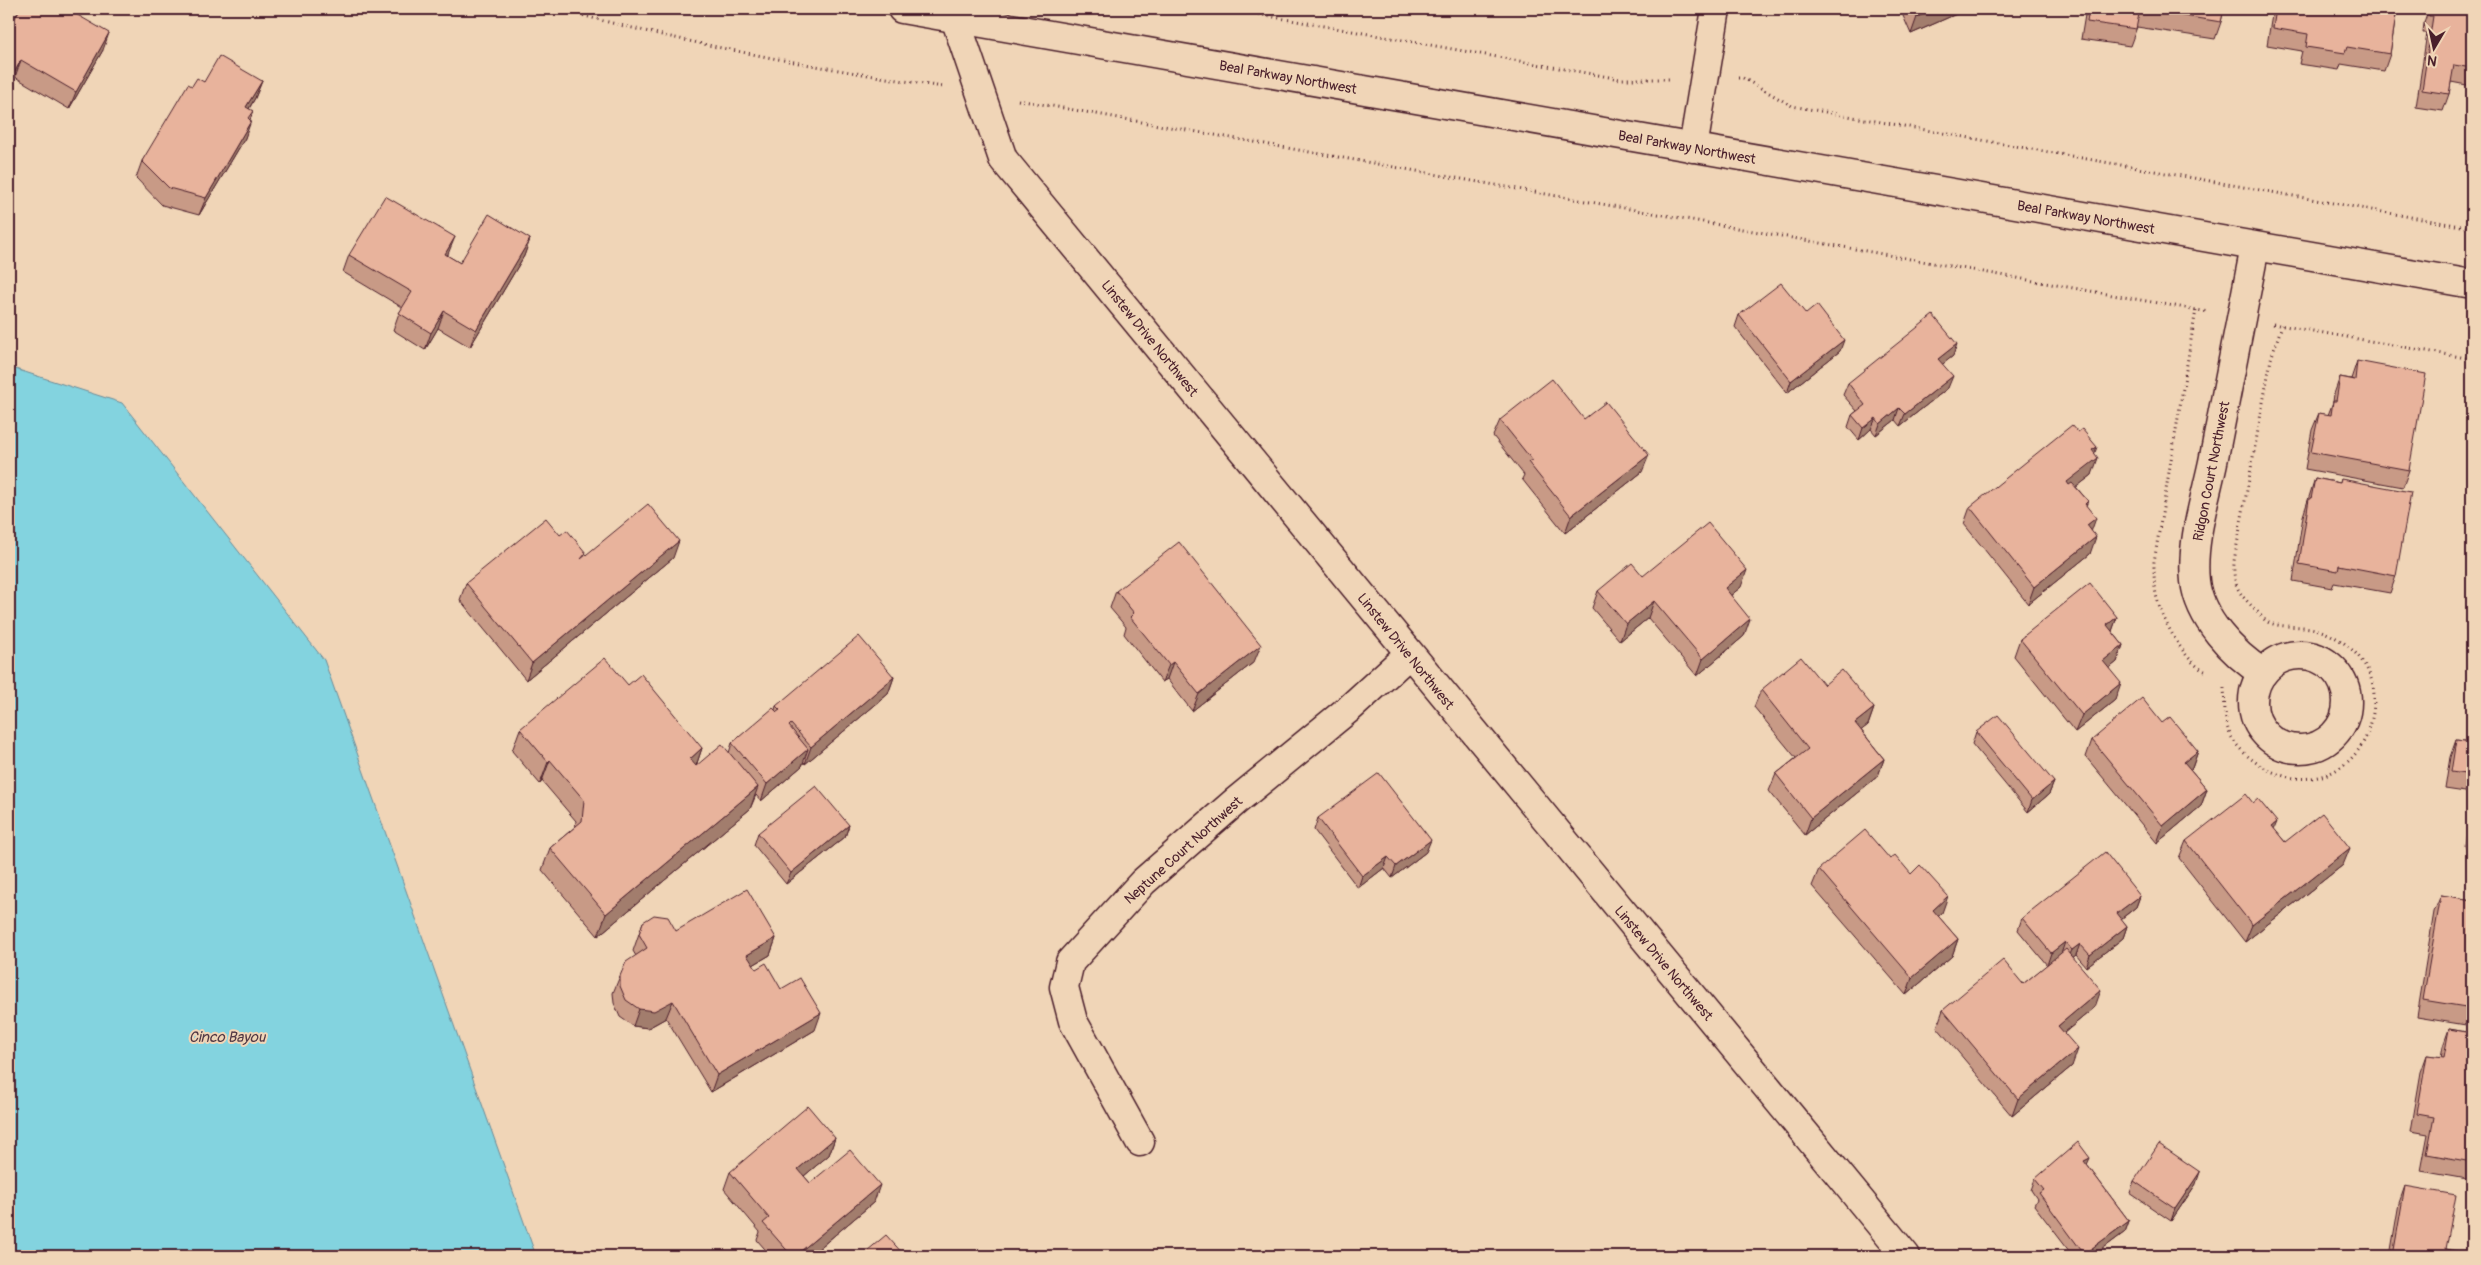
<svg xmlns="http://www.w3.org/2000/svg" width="2481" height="1265" font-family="Pangolin,sans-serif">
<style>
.water{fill:#83d3df;stroke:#6c8b97}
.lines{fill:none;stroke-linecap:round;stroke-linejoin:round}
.minor-casing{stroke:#4a1f2b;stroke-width:31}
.secondary-casing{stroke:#4a1f2b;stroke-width:31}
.path{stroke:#4a1f2b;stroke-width:3;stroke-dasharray:1 4;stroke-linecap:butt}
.minor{stroke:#f0d5b7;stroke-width:28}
.secondary{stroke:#f0d5b7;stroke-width:28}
.wall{fill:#c89a86;stroke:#4a1f2b}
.shaded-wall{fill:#a27d6d;stroke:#4a1f2b}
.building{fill:#e8b39c;stroke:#4a1f2b}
.labels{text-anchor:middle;stroke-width:4;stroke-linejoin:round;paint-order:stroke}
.street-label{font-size:14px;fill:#4a1f2b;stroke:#f0d5b7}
.water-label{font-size:15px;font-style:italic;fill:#533a46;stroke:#f0d5b7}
</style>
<rect width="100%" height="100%" fill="#f0d5b7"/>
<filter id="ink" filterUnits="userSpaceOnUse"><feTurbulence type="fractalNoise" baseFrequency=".02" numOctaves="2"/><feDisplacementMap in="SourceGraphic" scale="10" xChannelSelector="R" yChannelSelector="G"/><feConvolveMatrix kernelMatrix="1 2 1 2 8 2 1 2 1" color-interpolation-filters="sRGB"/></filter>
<g filter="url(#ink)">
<path class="water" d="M9 367 122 403 324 660 536 1256H9Z"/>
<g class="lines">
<g class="minor-casing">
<g id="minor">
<path d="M955 18 1003 159 1906 1256"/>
<path d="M1693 148 1716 9"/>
<path d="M2255 247C2241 318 2227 390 2213 462 2205 500 2191 542 2195 581 2199 618 2233 654 2263 673"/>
<circle cx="2300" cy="702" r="47"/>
<path d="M1140 1142 1073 1021 1064 987 1070 962 1143 882 1236 801 1351 707 1409 654"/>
</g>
</g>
<g class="secondary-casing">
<path id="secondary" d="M902 9 2472 284"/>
</g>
<g class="path">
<path d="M559 9C685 44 814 67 943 87"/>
<path d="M1229 9 1620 79H1670"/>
<path d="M1738 78H1743L1792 106 2472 228"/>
<path d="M1018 100 2208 312"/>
<path d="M2196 310 2154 562C2154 578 2154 593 2160 608 2166 626 2188 665 2205 671"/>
<path d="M2273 324 2472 359"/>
<path d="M2224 688C2225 700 2224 717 2228 729 2232 742 2244 754 2254 761 2311 803 2376 765 2374 695 2373 662 2344 637 2315 629 2300 625 2284 628 2270 623 2264 621 2260 614 2256 610 2238 593 2233 586 2234 561L2271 359 2282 325"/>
</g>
<use href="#minor" class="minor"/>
<use href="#secondary" class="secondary"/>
</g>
<g class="wall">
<path d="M1900 9H1964L1963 11 1911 34Z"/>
<path d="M2086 9H2224L2221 22 2215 39 2137 27 2130 46 2081 39Z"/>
<path d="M2273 9H2397L2390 54 2384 71 2341 64 2339 70 2299 64 2302 51 2267 45Z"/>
<path d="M2429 9H2472V86L2451 82 2449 94 2443 111 2416 107 2427 33H2423L2424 23Z"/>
<path d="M9 28 103 50 69 109 15 77Z"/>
<path d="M262 81 255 98 249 109 253 111 250 120 245 138 199 215 162 205 136 178 142 161 192 86 204 82Z"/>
<path d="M530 239 524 256 470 347 438 328 425 350 393 330 399 313 403 308 343 272 349 255 448 254V256L460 263Z"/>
<path d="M1806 314 1840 351 1787 393 1735 327 1739 315Z"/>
<path d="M1953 356 1942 364 1948 388 1900 426 1895 420 1876 435 1871 429 1859 440 1848 427 1852 415 1857 411 1843 395 1848 383Z"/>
<path d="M2357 361 2409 470 2403 487 2305 469 2312 430 2319 413 2328 415 2333 402 2334 394 2340 377 2351 379Z"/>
<path d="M1584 419 1642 472 1565 533 1522 479 1524 475 1493 436 1500 420Z"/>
<path d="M2094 453 2092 475 2076 487 2088 501 2086 506 2091 530 2090 554 2028 604 1964 524 1970 507Z"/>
<path d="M2315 478 2340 483 2341 479 2396 576 2390 593 2334 583 2332 588 2293 581 2303 516Z"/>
<path d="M560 535 585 556 673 558 526 680 460 600 466 583Z"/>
<path d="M1643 576 1741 587 1731 595 1744 636 1697 676 1648 618 1620 641 1592 608 1598 591Z"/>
<path d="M1116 591 1254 662 1192 711 1167 679 1162 682 1124 634 1126 627 1110 608Z"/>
<path d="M2117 617 2112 631 2123 645 2117 662 2109 668 2115 700 2075 732 2014 656 2020 639Z"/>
<path d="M894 677 888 694 805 764 804 762 802 766 761 801 756 795 750 809 598 936 542 870 550 848 575 827 576 821 542 781 540 784 512 751 520 729 628 685 702 748 696 766 729 753 732 743 775 710 776 706Z"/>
<path d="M1824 685 1874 708 1868 725 1861 730 1884 759 1878 776 1805 835 1769 791 1776 774 1796 758 1754 707 1761 690Z"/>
<path d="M2162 723 2198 751 2192 768 2190 769 2207 789 2201 806 2157 843 2086 757 2092 740Z"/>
<path d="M1976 732 2054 782 2049 794 2028 812 1972 744Z"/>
<path d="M2456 740 2472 742V793L2445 789 2450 757Z"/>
<path d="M2472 799V847L2465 846Z"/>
<path d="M1318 818 1426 852 1392 878 1384 868 1358 888 1314 830Z"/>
<path d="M849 825 845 837 786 884 754 845 758 833Z"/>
<path d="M2274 829 2285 842 2343 865 2245 942 2179 858 2186 841Z"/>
<path d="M1890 859 1942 913 1938 916 1958 939 1952 956 1906 995 1812 886 1819 869Z"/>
<path d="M2441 895 2472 900V1026L2417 1017 2434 912Z"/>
<path d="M2140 896 2136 907 2121 919 2127 926 2123 938 2086 967 2076 955 2073 957 2095 1007 2064 1033 2072 1066 2012 1116 1937 1027 1943 1010 2023 984 2047 965 2018 930 2022 918Z"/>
<path d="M643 922 676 931 776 938 770 955 753 965 756 969 781 989 815 1030 711 1092 666 1018 648 1028 633 1026 620 1017 614 1003 613 993 620 976 636 956 633 951Z"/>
<path d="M2449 1029 2472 1033V1180L2421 1171 2428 1134 2411 1131 2421 1072 2427 1055 2441 1057 2443 1046Z"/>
<path d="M835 1138 829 1155 804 1176 810 1183 874 1202 810 1256H771L757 1240 760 1232 724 1189 730 1172Z"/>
<path d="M2087 1165 2129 1221 2125 1232 2093 1256H2073L2034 1205 2037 1199 2031 1190 2035 1179Z"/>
<path d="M2134 1181 2196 1184 2171 1221 2130 1193Z"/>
<path d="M2405 1186 2446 1249 2472 1256H2390L2399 1203Z"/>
</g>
<g class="shaded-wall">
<path d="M1935 9H1964L1963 11 1911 34 1917 17Z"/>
<path d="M109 33 103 50 69 109 76 92Z"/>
<path d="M21 60 15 77 9 88V82Z"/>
<path d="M262 81 255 98 240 124 246 107Z"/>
<path d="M251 121 245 138 199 215 206 198Z"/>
<path d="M455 237 448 254 439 271 445 254Z"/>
<path d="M530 239 524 256 470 347 476 330Z"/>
<path d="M444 311 438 328 425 350 431 333Z"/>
<path d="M1844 340 1840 351 1787 393 1791 381Z"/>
<path d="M1957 344 1953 356 1934 371 1938 359Z"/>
<path d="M1953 376 1948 388 1900 426 1905 414Z"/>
<path d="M1899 408 1895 420 1876 435 1880 424Z"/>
<path d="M1876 418 1871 429 1859 440 1863 428Z"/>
<path d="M2097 447 2091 463 2098 458 2092 475 2061 499 2067 482 2092 450Z"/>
<path d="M1649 455 1642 472 1565 533 1571 516Z"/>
<path d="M2096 518 2090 535 2087 525Z"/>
<path d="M2096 537 2090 554 2028 604 2034 587Z"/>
<path d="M679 541 673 558 526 680 532 663Z"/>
<path d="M1747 570 1741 587 1719 605 1725 588Z"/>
<path d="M1654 601 1648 618 1620 641 1626 624Z"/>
<path d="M2117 617 2111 634 2107 625Z"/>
<path d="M1750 619 1744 636 1697 676 1703 659Z"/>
<path d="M1261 645 1254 662 1192 711 1199 694Z"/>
<path d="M2123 645 2117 662 2097 678 2103 661Z"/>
<path d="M1173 662 1167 679 1162 682 1169 665Z"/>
<path d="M894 677 888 694 805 764 811 747Z"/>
<path d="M2121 683 2115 700 2075 732 2082 715Z"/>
<path d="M1874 708 1868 725 1849 740 1855 723Z"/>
<path d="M702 748 695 769 690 759Z"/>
<path d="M808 749 802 766 761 801 767 784Z"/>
<path d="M2198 751 2192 768 2178 779 2184 762Z"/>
<path d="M1884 759 1878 776 1805 835 1811 818Z"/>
<path d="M550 760 542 781 540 784 548 762Z"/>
<path d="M2054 782 2049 794 2028 812 2032 800Z"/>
<path d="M758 787 750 809 598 936 606 914Z"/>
<path d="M2207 789 2201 806 2157 843 2163 826Z"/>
<path d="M2277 822 2270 839 2272 826Z"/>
<path d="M849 825 845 837 786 884 791 873Z"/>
<path d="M1431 840 1426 852 1392 878 1396 866Z"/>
<path d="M2350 848 2343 865 2245 942 2252 925Z"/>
<path d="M1388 857 1384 868 1358 888 1362 876Z"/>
<path d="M1948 896 1942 913 1927 927 1933 910Z"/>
<path d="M2140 896 2136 907 2113 925 2117 913Z"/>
<path d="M2127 926 2123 938 2086 967 2090 955Z"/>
<path d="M776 938 770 955 741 972 747 955Z"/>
<path d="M1958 939 1952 956 1906 995 1912 978Z"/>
<path d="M2065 942 2061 954 2047 965 2051 953Z"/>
<path d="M2080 944 2076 955 2067 962 2072 950Z"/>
<path d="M2101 990 2095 1007 2052 1043 2058 1026Z"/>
<path d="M673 1001 666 1018 648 1028 633 1026 639 1009Z"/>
<path d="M821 1013 815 1030 711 1092 717 1075Z"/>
<path d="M2078 1049 2072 1066 2012 1116 2018 1099Z"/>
<path d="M835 1138 829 1155 792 1186 798 1169Z"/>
<path d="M2090 1158 2085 1169 2084 1161Z"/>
<path d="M2200 1172 2196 1184 2171 1221 2175 1209Z"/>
<path d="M880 1185 874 1202 810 1256H795Z"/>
<path d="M2129 1221 2125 1232 2093 1256H2084V1254Z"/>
</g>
<g class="building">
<path d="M20 9H67L109 33 76 92 21 60 9 82V28Z"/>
<path d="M1914 9H1935L1917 17Z"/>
<path d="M2089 9H2224L2221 22 2140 9 2136 29 2087 22Z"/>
<path d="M2276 9H2397L2390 54 2347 47 2345 53 2306 47 2308 34 2273 28Z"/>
<path d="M2430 9H2472V68L2454 65 2449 94 2422 90 2433 16H2429Z"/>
<path d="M219 56 262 81 246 107 253 111 248 118 251 121 206 198 169 188 142 161 188 84 192 86 197 78 204 82Z"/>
<path d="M385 196 455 237 445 254 460 263 489 214 530 239 476 330 444 311 431 333 399 313 412 292 349 255Z"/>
<path d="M1781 283 1806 314 1817 305 1844 340 1791 381 1739 315Z"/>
<path d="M1933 315 1957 344 1938 359 1953 376 1905 414 1899 408 1880 424 1876 418 1863 428 1852 415 1865 405 1848 383Z"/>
<path d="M2357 361 2426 374 2409 470 2311 452 2319 413 2331 415 2333 401H2336L2340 377 2355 380Z"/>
<path d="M1552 379 1584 419 1606 402 1649 455 1571 516 1528 462 1532 460 1500 420Z"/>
<path d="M2072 425 2078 432 2082 429 2097 447 2092 450 2098 458 2067 482 2069 485 2072 483 2088 501 2085 504 2096 518 2087 525 2096 537 2034 587 1970 507Z"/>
<path d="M2315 478 2340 483 2341 479 2411 492 2396 576 2339 565 2338 571 2299 564 2309 499H2311Z"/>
<path d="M648 504 679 541 532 663 466 583 546 518 560 535 567 530 586 553 581 559Z"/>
<path d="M1708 523 1747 570 1725 588 1750 619 1703 659 1654 601 1626 624 1598 591 1632 563 1643 576Z"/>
<path d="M1179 542 1261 645 1199 694 1173 662 1169 665 1130 617 1134 613 1116 591Z"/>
<path d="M2090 583 2117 617 2107 625 2123 645 2103 661 2121 683 2082 715 2020 639Z"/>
<path d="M859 636 894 677 811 747 791 724 789 726 808 749 767 784 732 743 773 708 777 712 780 710 776 706Z"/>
<path d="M1801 657 1824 685 1842 670 1874 708 1855 723 1884 759 1811 818 1776 774 1808 749 1761 690Z"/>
<path d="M605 658 628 685 641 674 702 748 690 759 696 766 722 744 758 787 606 914 550 848 582 821 584 800 550 760 548 762 520 729Z"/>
<path d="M2142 698 2162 723 2170 717 2198 751 2184 762 2207 789 2163 826 2092 740Z"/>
<path d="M1998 715 2054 782 2032 800 1976 732Z"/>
<path d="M2456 740 2472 742V775L2451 772Z"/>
<path d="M1379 773 1431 840 1396 866 1388 857 1362 876 1318 818Z"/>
<path d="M816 786 849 825 791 873 758 833Z"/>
<path d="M2246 794 2253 803 2258 799 2277 822 2272 826 2285 842 2322 813 2350 848 2252 925 2186 841Z"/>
<path d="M1865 830 1890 859 1895 855 1911 874 1920 865 1948 896 1933 910 1958 939 1912 978 1819 869Z"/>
<path d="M2105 852 2140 896 2117 913 2127 926 2090 955 2080 944 2072 950 2065 942 2051 953 2022 918Z"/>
<path d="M747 889 776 938 747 955 756 969 766 963 781 989 800 978 821 1013 717 1075 673 1001 654 1011 639 1009 626 1000 620 986V976L626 962 647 948 639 934 643 922 654 915 668 917 676 931Z"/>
<path d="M2441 895 2472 900V1008L2423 1000Z"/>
<path d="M2066 949 2101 990 2058 1026 2078 1049 2018 1099 1943 1010 2003 960 2023 984Z"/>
<path d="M2449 1029 2472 1033V1162L2427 1154 2434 1117 2417 1114 2427 1055 2444 1057Z"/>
<path d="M808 1106 835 1138 798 1169 810 1183 850 1150 880 1185 795 1256H792L763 1223 769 1218 730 1172Z"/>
<path d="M2078 1142 2090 1158 2084 1161 2129 1221 2084 1254 2039 1193 2044 1190 2035 1179Z"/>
<path d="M2159 1144 2200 1172 2175 1209 2134 1181Z"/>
<path d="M2405 1186 2456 1195 2446 1249 2472 1254V1256H2393Z"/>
<path d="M886 1235 905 1256H861Z"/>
</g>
</g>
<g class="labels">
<g class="street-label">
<text transform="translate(1288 77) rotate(10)" y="5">Beal Parkway Northwest</text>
<text transform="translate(1687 147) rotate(10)" y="5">Beal Parkway Northwest</text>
<text transform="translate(2086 217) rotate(10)" y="5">Beal Parkway Northwest</text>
<text transform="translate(1150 338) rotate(51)" y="5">Linstew Drive Northwest</text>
<text transform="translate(2211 471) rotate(-79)" y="5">Ridgon Court Northwest</text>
<text transform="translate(1406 651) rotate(51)" y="5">Linstew Drive Northwest</text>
<text transform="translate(1183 850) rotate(-42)" y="5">Neptune Court Northwest</text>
<text transform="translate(1664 963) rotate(50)" y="5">Linstew Drive Northwest</text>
</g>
<g class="water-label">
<text x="227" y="1042">Cinco Bayou</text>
</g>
</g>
<rect width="2481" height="1265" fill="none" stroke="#f0d5b7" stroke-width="30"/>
<rect x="15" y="15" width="2451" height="1235" fill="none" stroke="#4a1f2b" stroke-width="2" filter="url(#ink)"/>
<g transform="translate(2434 48) rotate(189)" stroke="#f0d5b7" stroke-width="4" paint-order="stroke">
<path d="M0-4L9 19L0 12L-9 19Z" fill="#4a1f2b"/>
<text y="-8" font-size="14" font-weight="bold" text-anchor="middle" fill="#4a1f2b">N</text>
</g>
</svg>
